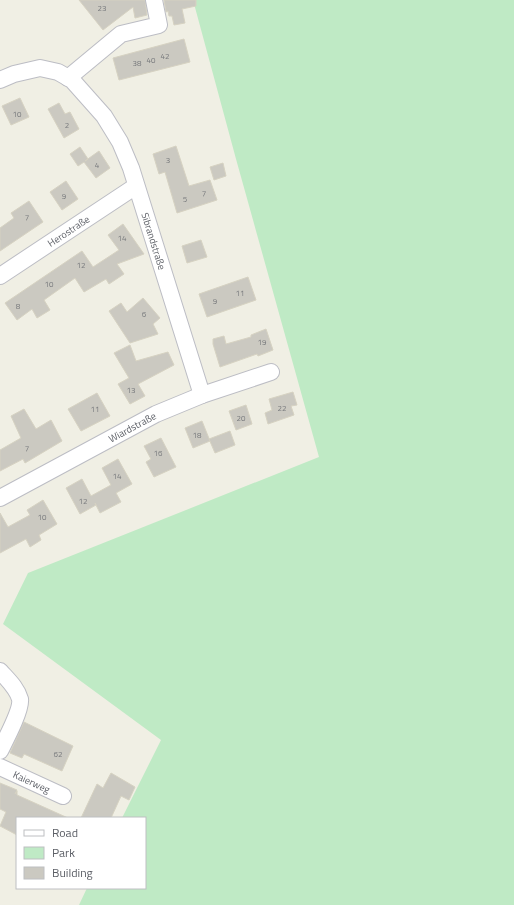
<svg xmlns="http://www.w3.org/2000/svg" width="514" height="905" font-family="'Titillium Web',sans-serif">
<style>
.green{fill:#bfeac5}
.building{fill:#cbc9c1;stroke:#d6d2c2}
.lines{fill:none;stroke-linecap:round;stroke-linejoin:round}
.minor-casing{stroke:#bcbdc4;stroke-width:18}
.minor{stroke:#fff;stroke-width:16}
.labels{text-anchor:middle;stroke-width:4;stroke-linejoin:round;paint-order:stroke}
.number-label{font-size:8px;fill:#787a7d}
.street-label{font-size:10px;fill:#5c5f66;stroke:#fff}
</style>
<rect width="100%" height="100%" fill="#f0efe4"/>
<path class="green" d="M193 0H514V905H79L87 888H145V818H122L161 740 3 624 28 573 319 457 236 159Z"/>
<g class="building">
<path d="M79 0H145L147 15 135 18 133 7 103 30Z"/>
<path d="M164 0H196V6L182 9 185 23 174 25 172 16H169L168 11 166 12Z"/>
<path d="M184 39 190 62 119 80 113 58Z"/>
<path d="M20 98 29 117 11 125 2 106Z"/>
<path d="M59 103 65 114 70 112 79 129 64 138 48 109Z"/>
<path d="M176 146 189 186 210 180 217 200 177 213 165 172 159 174 153 154Z"/>
<path d="M80 147 88 159 85 161 99 151 110 168 96 178 84 162 78 166 70 154Z"/>
<path d="M223 163 226 176 214 180 210 167Z"/>
<path d="M66 181 78 199 62 210 50 192Z"/>
<path d="M29 201 43 222 0 251V228L14 218 11 213Z"/>
<path d="M123 224 144 254 117 264 124 274 109 284 106 279 84 292 75 278 44 300 50 310 37 318 32 309 17 320 5 303 82 251 93 267 119 250 108 235Z"/>
<path d="M201 240 207 257 187 263 182 246Z"/>
<path d="M248 277 256 300 207 317 199 294Z"/>
<path d="M143 298 160 318 153 324 158 334 130 343 109 311 121 303 127 312Z"/>
<path d="M266 329 273 350 258 356 257 354 220 367 213 344V339L224 336 226 344 251 337V335Z"/>
<path d="M130 345 136 361 168 352 174 365 138 384 145 396 130 404 118 384 129 378 114 353Z"/>
<path d="M293 392 297 405 291 406 294 415 268 424 265 413 272 410 269 399Z"/>
<path d="M97 393 110 416 81 431 68 409Z"/>
<path d="M246 405 252 424 236 430 229 411Z"/>
<path d="M24 409 36 429 51 420 62 441 25 463 23 459 0 471V450L21 438 11 416Z"/>
<path d="M202 421 210 441 193 448 185 428Z"/>
<path d="M230 431 235 445 215 453 209 439Z"/>
<path d="M161 438 176 467 154 477 146 462 151 459 144 446Z"/>
<path d="M118 459 132 484 116 493 121 502 100 513 95 503 96 505 80 514 66 488 82 479 91 496 111 485 102 468Z"/>
<path d="M43 500 57 524 39 535 41 540 30 547 26 539 0 553V513L8 527 30 515 27 510Z"/>
<path d="M24 722 73 746 62 771 24 754 22 758 10 753Z"/>
<path d="M111 773 135 787 129 800 121 796 111 818H81L97 784 103 788Z"/>
<path d="M0 783 17 790 15 794 17 791V795L68 818H17V835L0 826 6 812 0 809Z"/>
</g>
<g class="lines">
<g class="minor-casing">
<g id="minor">
<path d="M68 78 121 34 159 25 154 0"/>
<path id="s1" d="M0 80 14 74 40 68 58 72 72 80 104 116 120 142 131 168 202 395"/>
<path id="s2" d="M0 276 136 186"/>
<path id="s3" d="M0 498 156 414 202 395 271 372"/>
<path d="M0 671C8 680 17 688 20 699 22 709 5 741 0 751"/>
<path id="s4" d="M0 767 63 796"/>
</g>
</g>
<use href="#minor" class="minor"/>
</g>
<g class="labels">
<g class="number-label">
<text x="102" y="11">23</text>
<text x="165" y="59">42</text>
<text x="151" y="63">40</text>
<text x="137" y="66">38</text>
<text x="17" y="117">10</text>
<text x="67" y="128">2</text>
<text x="168" y="163">3</text>
<text x="97" y="168">4</text>
<text x="204" y="196">7</text>
<text x="64" y="199">9</text>
<text x="185" y="202">5</text>
<text x="27" y="220">7</text>
<text x="122" y="241">14</text>
<text x="81" y="268">12</text>
<text x="49" y="287">10</text>
<text x="240" y="296">11</text>
<text x="215" y="304">9</text>
<text x="18" y="309">8</text>
<text x="144" y="317">6</text>
<text x="262" y="345">19</text>
<text x="131" y="393">13</text>
<text x="282" y="411">22</text>
<text x="95" y="412">11</text>
<text x="241" y="421">20</text>
<text x="197" y="438">18</text>
<text x="27" y="451">7</text>
<text x="158" y="456">16</text>
<text x="117" y="479">14</text>
<text x="83" y="504">12</text>
<text x="42" y="520">10</text>
<text x="58" y="757">62</text>
</g>
<g class="street-label">
<text dy="4" stroke="none"><textPath href="#s2" startOffset="82">Herostraße</textPath></text>
<text dy="4" stroke="none"><textPath href="#s1" startOffset="260">Sibrandstraße</textPath></text>
<text dy="4" stroke="none"><textPath href="#s3" startOffset="150">Wiardstraße</textPath></text>
<text dy="4" stroke="none"><textPath href="#s4" startOffset="35">Kaierweg</textPath></text>
</g>
</g>
<rect x="16" y="817" width="130" height="72" fill="#ffffff" stroke="#bebfc2"/>
<rect x="24" y="830" width="20" height="6" fill="#ffffff" stroke="#bebfc2"/>
<text x="52" y="837" font-size="12" fill="#5c5f66">Road</text>
<rect x="24" y="847" width="20" height="12" fill="#bfeac5" stroke="#bebfc2"/>
<text x="52" y="857" font-size="12" fill="#5c5f66">Park</text>
<rect x="24" y="867" width="20" height="12" fill="#cbc9c1" stroke="#bebfc2"/>
<text x="52" y="877" font-size="12" fill="#5c5f66">Building</text>
</svg>
